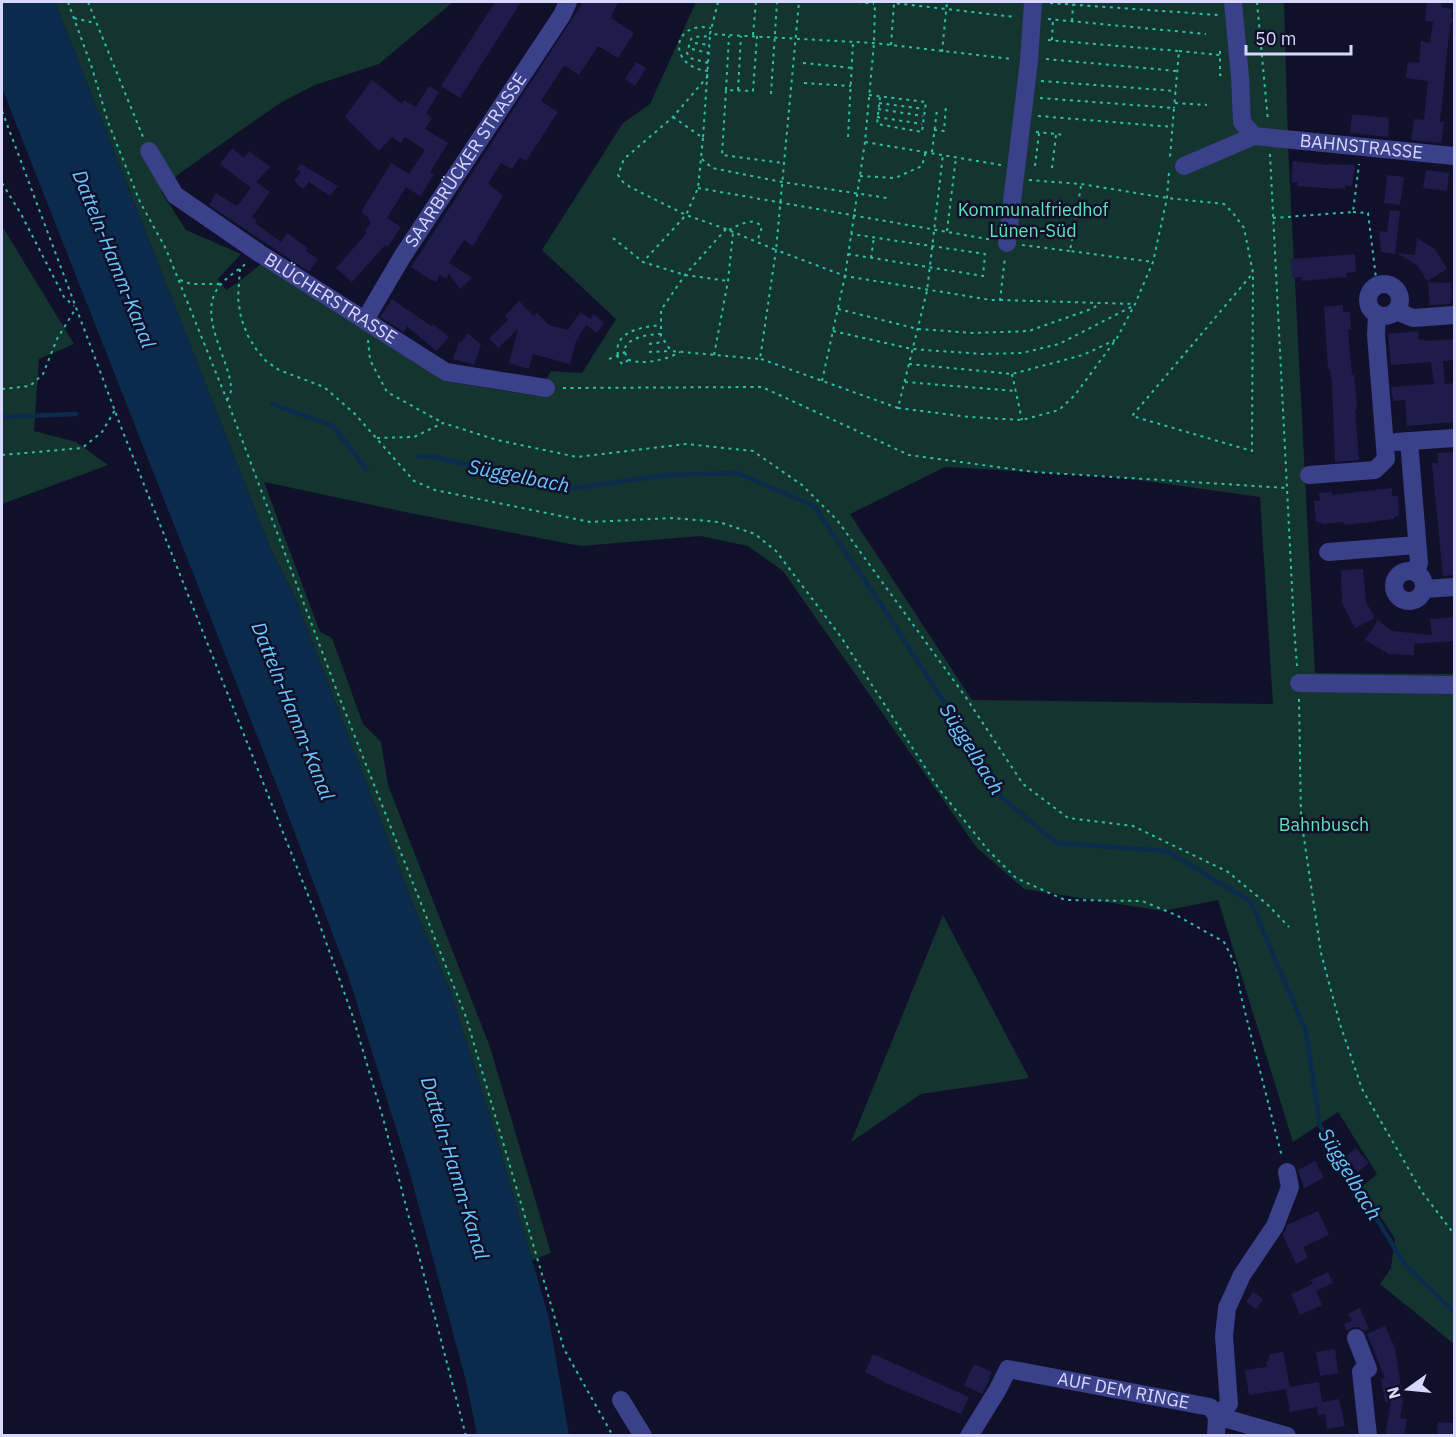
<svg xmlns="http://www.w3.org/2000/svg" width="1456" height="1437" font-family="'IBM Plex Sans',sans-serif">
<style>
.green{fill:#13342f;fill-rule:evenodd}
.water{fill:#0b2b4d}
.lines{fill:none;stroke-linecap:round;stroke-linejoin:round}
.stream{stroke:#0b2b4d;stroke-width:4.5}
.building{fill:#1f1b4b}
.path{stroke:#2dbfa5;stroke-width:2;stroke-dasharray:3 4.5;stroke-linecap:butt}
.minor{stroke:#3a408a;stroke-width:18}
.labels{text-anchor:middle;stroke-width:5;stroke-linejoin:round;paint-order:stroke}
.street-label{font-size:18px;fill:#d8d8ff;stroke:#11102a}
.park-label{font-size:18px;fill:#60e3b4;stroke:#11102a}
.water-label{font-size:20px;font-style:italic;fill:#66caff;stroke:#11102a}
</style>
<rect width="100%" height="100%" fill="#11102a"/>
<g class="green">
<path d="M55 2H453L379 64 315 85 280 103 180 173 161 191 186 230 241 254 218 279 226 290 236 284 261 264 444 381 537 396 551 371 582 373 616 319 542 250 623 123 650 104 696 2H1284L1288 145 1315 673 1454 674V1344L1380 1284 1391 1268 1395 1239 1361 1187 1377 1174 1338 1112 1293 1142 1218 900 1163 911 1024 889 976 847 783 571 748 546 700 536 581 546 410 513 264 482 320 632 332 638 363 724 381 742 388 785 490 1047 551 1253 532 1260 493 1126 451 993 414 907 294 595 271 550ZM945 467 1117 477 1260 497 1273 704 972 700 850 514Z"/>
<path d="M2 226 74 344 39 359 34 431 76 442 108 465 2 504Z"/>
<path d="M943 915 1029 1078 921 1094 851 1142Z"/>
</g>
<path class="water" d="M2 2H55L271 550 294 595 414 907 451 993 493 1126 549 1318 569 1435H477L466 1381 409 1170 348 975 282 799 2 88Z"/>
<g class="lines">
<g class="stream">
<path d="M272 404 333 426 367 470"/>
<path d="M2 417 76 414"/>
<path d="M418 456 434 457 569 489 666 475 737 473 814 506 884 609 978 755 1001 797 1057 843 1167 851 1251 902 1306 1032 1320 1126 1405 1265 1454 1312"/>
</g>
</g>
<g class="building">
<path d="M495 2H521L460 98 441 86Z"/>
<path d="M583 2H618L611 18 634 33 618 58 598 46 579 75 565 66 563 67 541 101 558 112 526 161 520 157 512 169 501 163 488 183 503 196 473 246 464 240 449 263 472 278 460 289 449 274 446 279 440 275 436 282 428 278 411 267Z"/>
<path d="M1427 2H1441V7L1452 9 1451 16 1453 19 1450 25 1440 122H1444L1441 143 1411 140 1414 119 1424 120 1428 81 1406 78 1408 62 1419 63 1421 41 1430 43 1433 22 1425 21Z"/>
<path d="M636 62 646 68 635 86 625 79Z"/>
<path d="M372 80 402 104 404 100 416 107 429 86 439 92 426 113 432 118 425 129 448 143 430 172 434 175 420 196 406 187 387 218 401 227 388 247 385 245 352 282 336 268 367 233 365 232 371 222 368 220 369 218 362 213 363 209 391 163 409 174 425 150 405 137 401 143 392 137 379 151 345 117Z"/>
<path d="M1352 114 1389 118 1388 137 1350 133Z"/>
<path d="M232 148 244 158 249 151 270 167 256 182 270 192 252 217 257 220 255 223 281 242 287 233 308 248 306 251 318 259 309 272 209 205 216 193 237 206 253 185 251 188 220 164Z"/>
<path d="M1293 161 1328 165 1329 164 1355 165 1352 186H1345V189L1337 188 1336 189 1297 186 1298 183 1291 182Z"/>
<path d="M301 164 338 186 330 196 309 182 303 189 294 181 301 172 297 169Z"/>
<path d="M1426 170 1449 173 1447 191 1423 188Z"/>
<path d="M1387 175 1404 177 1400 205 1384 203Z"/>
<path d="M1390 210 1400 211 1395 254 1381 252 1379 231 1387 232Z"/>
<path d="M1417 238 1435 249 1447 269 1427 281 1418 266 1397 253 1415 255Z"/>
<path d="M1355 254 1356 272 1346 273 1347 277 1302 281V277L1292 278 1291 259Z"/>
<path d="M1428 282 1451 283 1452 299H1450L1451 304 1430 305Z"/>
<path d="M392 299 431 326 433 324 449 337 436 351 407 326 404 332 380 317Z"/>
<path d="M519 301 534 316 537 313 549 325 568 330 580 312 590 319 594 314 604 323 597 333 586 325 576 341 570 364 533 354 529 369 509 363 518 329 498 348 489 338 508 320 505 316Z"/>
<path d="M1343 305V312H1350L1351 329H1348L1352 375H1354L1356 393 1357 409H1355L1359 460 1335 462 1332 385 1330 369H1328L1324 307Z"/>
<path d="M1418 331 1419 340 1424 339V341L1455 339V360L1443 361 1445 384 1455 383V422L1407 426 1405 400 1393 401 1391 387 1434 384 1431 362 1391 365 1388 334Z"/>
<path d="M468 333 481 345 474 365 453 359 459 341 461 343Z"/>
<path d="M1455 452V575L1443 576 1432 463H1438L1437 453Z"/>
<path d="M1392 488V496H1398L1399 516 1394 517V519L1345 525 1344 522 1322 524 1321 522H1316L1314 501H1320L1319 493 1332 492V495Z"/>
<path d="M1363 569 1366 602 1375 618 1355 628 1342 603 1341 570Z"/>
<path d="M1455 617V641L1414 644V655L1389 654 1365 640 1378 620 1392 631 1432 635 1430 619Z"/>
<path d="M1356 1148 1369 1163 1358 1172 1345 1157Z"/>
<path d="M1315 1161 1324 1178 1304 1188 1298 1170Z"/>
<path d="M1318 1211 1329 1235 1303 1247 1308 1258 1296 1264 1283 1235 1287 1225Z"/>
<path d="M1328 1272 1333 1283 1316 1291 1311 1280Z"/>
<path d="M1313 1284 1322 1305 1300 1315 1291 1294Z"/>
<path d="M1253 1292 1263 1299 1256 1309 1246 1302Z"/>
<path d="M1360 1308 1369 1329 1364 1331 1358 1327H1353L1347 1331 1344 1324 1352 1321 1348 1314Z"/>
<path d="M1385 1326 1395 1348 1403 1401 1400 1418 1407 1419 1404 1436H1385L1391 1401 1385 1402 1381 1379 1385 1378 1367 1334Z"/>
<path d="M1335 1349 1338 1373 1320 1376 1316 1352Z"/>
<path d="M1283 1352 1290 1387 1319 1382 1322 1402 1339 1399 1345 1426 1327 1429 1325 1414 1318 1415 1317 1407 1290 1412 1286 1389 1249 1395 1245 1370 1267 1367 1266 1362 1268 1361 1270 1354Z"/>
<path d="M873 1354 969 1397 961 1414 888 1384 865 1372Z"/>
<path d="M974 1364 992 1372 989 1378 990 1379 982 1394 964 1385Z"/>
<path d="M1438 1422 1453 1423 1452 1436H1437Z"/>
</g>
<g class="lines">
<g class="path">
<path d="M68 2 92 68 108 122 140 202 166 249 227 400 340 699 466 1017 564 1349 613 1436"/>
<path d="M88 2 143 137"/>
<path d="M718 2 710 34 874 43 1012 59"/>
<path d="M858 2 874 4"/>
<path d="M1257 2 1268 121"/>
<path d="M1050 3 1218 15"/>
<path d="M74 18 95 23"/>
<path d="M1048 19 1206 34"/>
<path d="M1072 21 1073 5"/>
<path d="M753 35 756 2"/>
<path d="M757 36 753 91 726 90 722 155 783 163"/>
<path d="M1048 40 1179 51 1174 108"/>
<path d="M1052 40 1053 19"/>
<path d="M695 43 709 45"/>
<path d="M891 45 894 3 1015 17"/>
<path d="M692 49 709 53"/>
<path d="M1179 51 1220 55"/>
<path d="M1220 51V75L1225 76"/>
<path d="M942 52 947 2"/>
<path d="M1046 59 1177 71"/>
<path d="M708 63 690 58 687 53 691 39 694 37 710 36"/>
<path d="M803 63 852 68"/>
<path d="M708 71C667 67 671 20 711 28"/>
<path d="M708 76 673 117 624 159 618 175 623 182 630 187 686 215 726 229 776 250 799 2"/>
<path d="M1041 81 1176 91"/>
<path d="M804 83 851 86"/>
<path d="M726 90 729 36"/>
<path d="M738 90 741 36"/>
<path d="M771 94 777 2"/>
<path d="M869 95 926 102 922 132 877 124 880 96"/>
<path d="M1040 98 1174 108 1170 157"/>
<path d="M879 103 924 109"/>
<path d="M1175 103 1207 105"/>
<path d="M878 109 923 116"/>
<path d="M2 111 121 427 318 920 352 1014 383 1118 466 1436"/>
<path d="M1038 116 1173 127"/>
<path d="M673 117 703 138 710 34"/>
<path d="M877 117 922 124"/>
<path d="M934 130 944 131 946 105"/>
<path d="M1036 132 1065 135"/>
<path d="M848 137 853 42"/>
<path d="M703 138 698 188 686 215 643 262 685 275 728 281"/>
<path d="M865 142 1001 165"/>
<path d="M932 152 937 109"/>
<path d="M1270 154 1294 626 1297 666"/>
<path d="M702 159 712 168 782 182 887 198"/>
<path d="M1035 166 1039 133"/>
<path d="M1052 168 1056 135"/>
<path d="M860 176 895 178 922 166 926 151"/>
<path d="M1029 180 1081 184 1167 198 1224 204 1233 213 1244 228 1253 273 1252 451 1132 416 1253 273"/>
<path d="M2 183 21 214 64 297 74 306"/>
<path d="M1081 186 1070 251 1153 262"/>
<path d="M698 188 993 240"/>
<path d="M1353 212 1368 213 1377 286"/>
<path d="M1273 218 1353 212 1359 164"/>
<path d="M726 229 685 275 661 310V336L671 351 760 359 776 250 845 276 991 300H1000L1005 257"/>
<path d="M729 230C739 225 753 216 762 227L757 242"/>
<path d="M947 231 956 157"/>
<path d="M613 238 643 262"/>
<path d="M1022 245 1070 251"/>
<path d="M848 254 983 276 985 254 851 234"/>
<path d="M871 258 874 237"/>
<path d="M240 269 238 298 241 318 248 336 256 349 266 361 279 370 324 387 355 414 414 481 435 490 590 522 673 518 719 522 755 534 776 551 841 637 939 789 988 850 1016 878 1065 900 1142 901 1176 915 1224 942 1235 964 1242 1000 1282 1157"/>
<path d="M180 280 191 284H221"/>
<path d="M1000 300 1135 304"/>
<path d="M838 309 918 329 974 333 1029 331 1091 309 1100 304"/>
<path d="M833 331 912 349 982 354 1022 353 1059 344 1133 306"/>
<path d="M661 334C647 334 613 340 629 360 644 365 666 360 680 352"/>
<path d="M368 340 370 360 387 392 443 423"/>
<path d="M649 344 664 342"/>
<path d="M649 352 670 351"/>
<path d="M617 355 621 363 624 364 628 360"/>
<path d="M618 355C613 331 643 327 661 325"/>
<path d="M714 355 728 281 733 233"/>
<path d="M609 359 625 352"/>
<path d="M761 359 898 408 927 291 943 154"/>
<path d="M909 364 1012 374 1083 355 1115 340"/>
<path d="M1012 374 1022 420"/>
<path d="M822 381 845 276 865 142 874 43 875 2"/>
<path d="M905 382 1016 391"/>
<path d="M563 388 762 387 909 455 1034 472 1287 488"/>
<path d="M2 389 30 386 43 374 57 339 76 308"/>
<path d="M227 400C229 397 232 391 231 387 229 359 200 320 216 291 223 279 237 271 247 263"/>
<path d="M898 408 969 417 1022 420 1059 410 1075 395 1117 338 1135 304 1153 262 1167 198 1169 172"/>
<path d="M377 438 414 437 443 423 497 440 577 457 686 444 753 451 802 485 837 520 965 696 1023 784 1068 818 1133 826 1228 872 1268 905 1289 927"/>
<path d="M2 455 82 448 102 432 115 410"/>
<path d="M1299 699 1301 818 1321 953 1340 1024 1362 1089 1422 1192 1454 1234"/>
</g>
<g class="minor">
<path d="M1233 2 1240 77 1242 122 1254 136"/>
<path id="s1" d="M149 151 175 195 259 253 446 372 546 388"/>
<path id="s2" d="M1184 166 1254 136 1454 156"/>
<path d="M1007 243 1029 61 1033 2"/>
<circle cx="1384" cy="300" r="16"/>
<path d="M1396 311 1413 318 1454 315"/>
<path id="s3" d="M365 320 402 257 562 15 568 2"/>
<path d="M1409 441 1419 563 1416 573"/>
<path d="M1396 442 1454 438"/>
<path d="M1309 475 1375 470 1386 459 1376 335 1377 315"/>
<path d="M1328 552 1417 545"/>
<circle cx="1409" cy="586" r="15"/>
<path d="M1424 589 1454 587"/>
<path d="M1299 683 1454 685"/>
<path d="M1356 1338 1368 1369 1361 1372 1368 1436"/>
<path d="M621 1400 643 1436"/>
<path d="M1217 1416 1229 1404 1224 1336 1227 1308 1242 1275 1275 1226 1290 1187 1287 1172"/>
<path d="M1217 1416 1287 1436"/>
<path id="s4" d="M969 1436 997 1391 1008 1369 1210 1407 1217 1416 1216 1436"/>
</g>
</g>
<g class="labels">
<g class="street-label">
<text dy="6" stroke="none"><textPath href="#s2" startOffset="184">BAHNSTRASSE</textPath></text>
<text dy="6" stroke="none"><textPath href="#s3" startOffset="189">SAARBRÜCKER STRASSE</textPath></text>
<text dy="6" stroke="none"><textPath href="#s1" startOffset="238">BLÜCHERSTRASSE</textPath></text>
<text dy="6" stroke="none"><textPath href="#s4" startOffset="195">AUF DEM RINGE</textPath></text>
</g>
<g class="park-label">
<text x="1033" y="216">Kommunalfriedhof<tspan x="1033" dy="21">Lünen-Süd</tspan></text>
<text x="1324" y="831">Bahnbusch</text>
</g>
<g class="water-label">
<text transform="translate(114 259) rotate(68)" y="7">Datteln-Hamm-Kanal</text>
<text transform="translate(519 476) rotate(11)" y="7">Süggelbach</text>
<text transform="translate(293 711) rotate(68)" y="7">Datteln-Hamm-Kanal</text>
<text transform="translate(972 749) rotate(58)" y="7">Süggelbach</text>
<text transform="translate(455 1168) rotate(73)" y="7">Datteln-Hamm-Kanal</text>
<text transform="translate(1350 1174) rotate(59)" y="7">Süggelbach</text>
</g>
</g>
<rect width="1456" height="1437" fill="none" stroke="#d8d8ff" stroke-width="6"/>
<g transform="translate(1408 1389) rotate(255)" stroke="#11102a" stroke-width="4.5" paint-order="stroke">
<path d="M0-4.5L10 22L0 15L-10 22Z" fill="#d8d8ff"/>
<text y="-9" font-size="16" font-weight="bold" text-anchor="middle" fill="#d8d8ff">N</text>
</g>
<path d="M1246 45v9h105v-9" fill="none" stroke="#d8d8ff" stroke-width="3"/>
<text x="1255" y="45" font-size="18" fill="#d8d8ff" stroke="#11102a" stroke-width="4.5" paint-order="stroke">50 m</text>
</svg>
